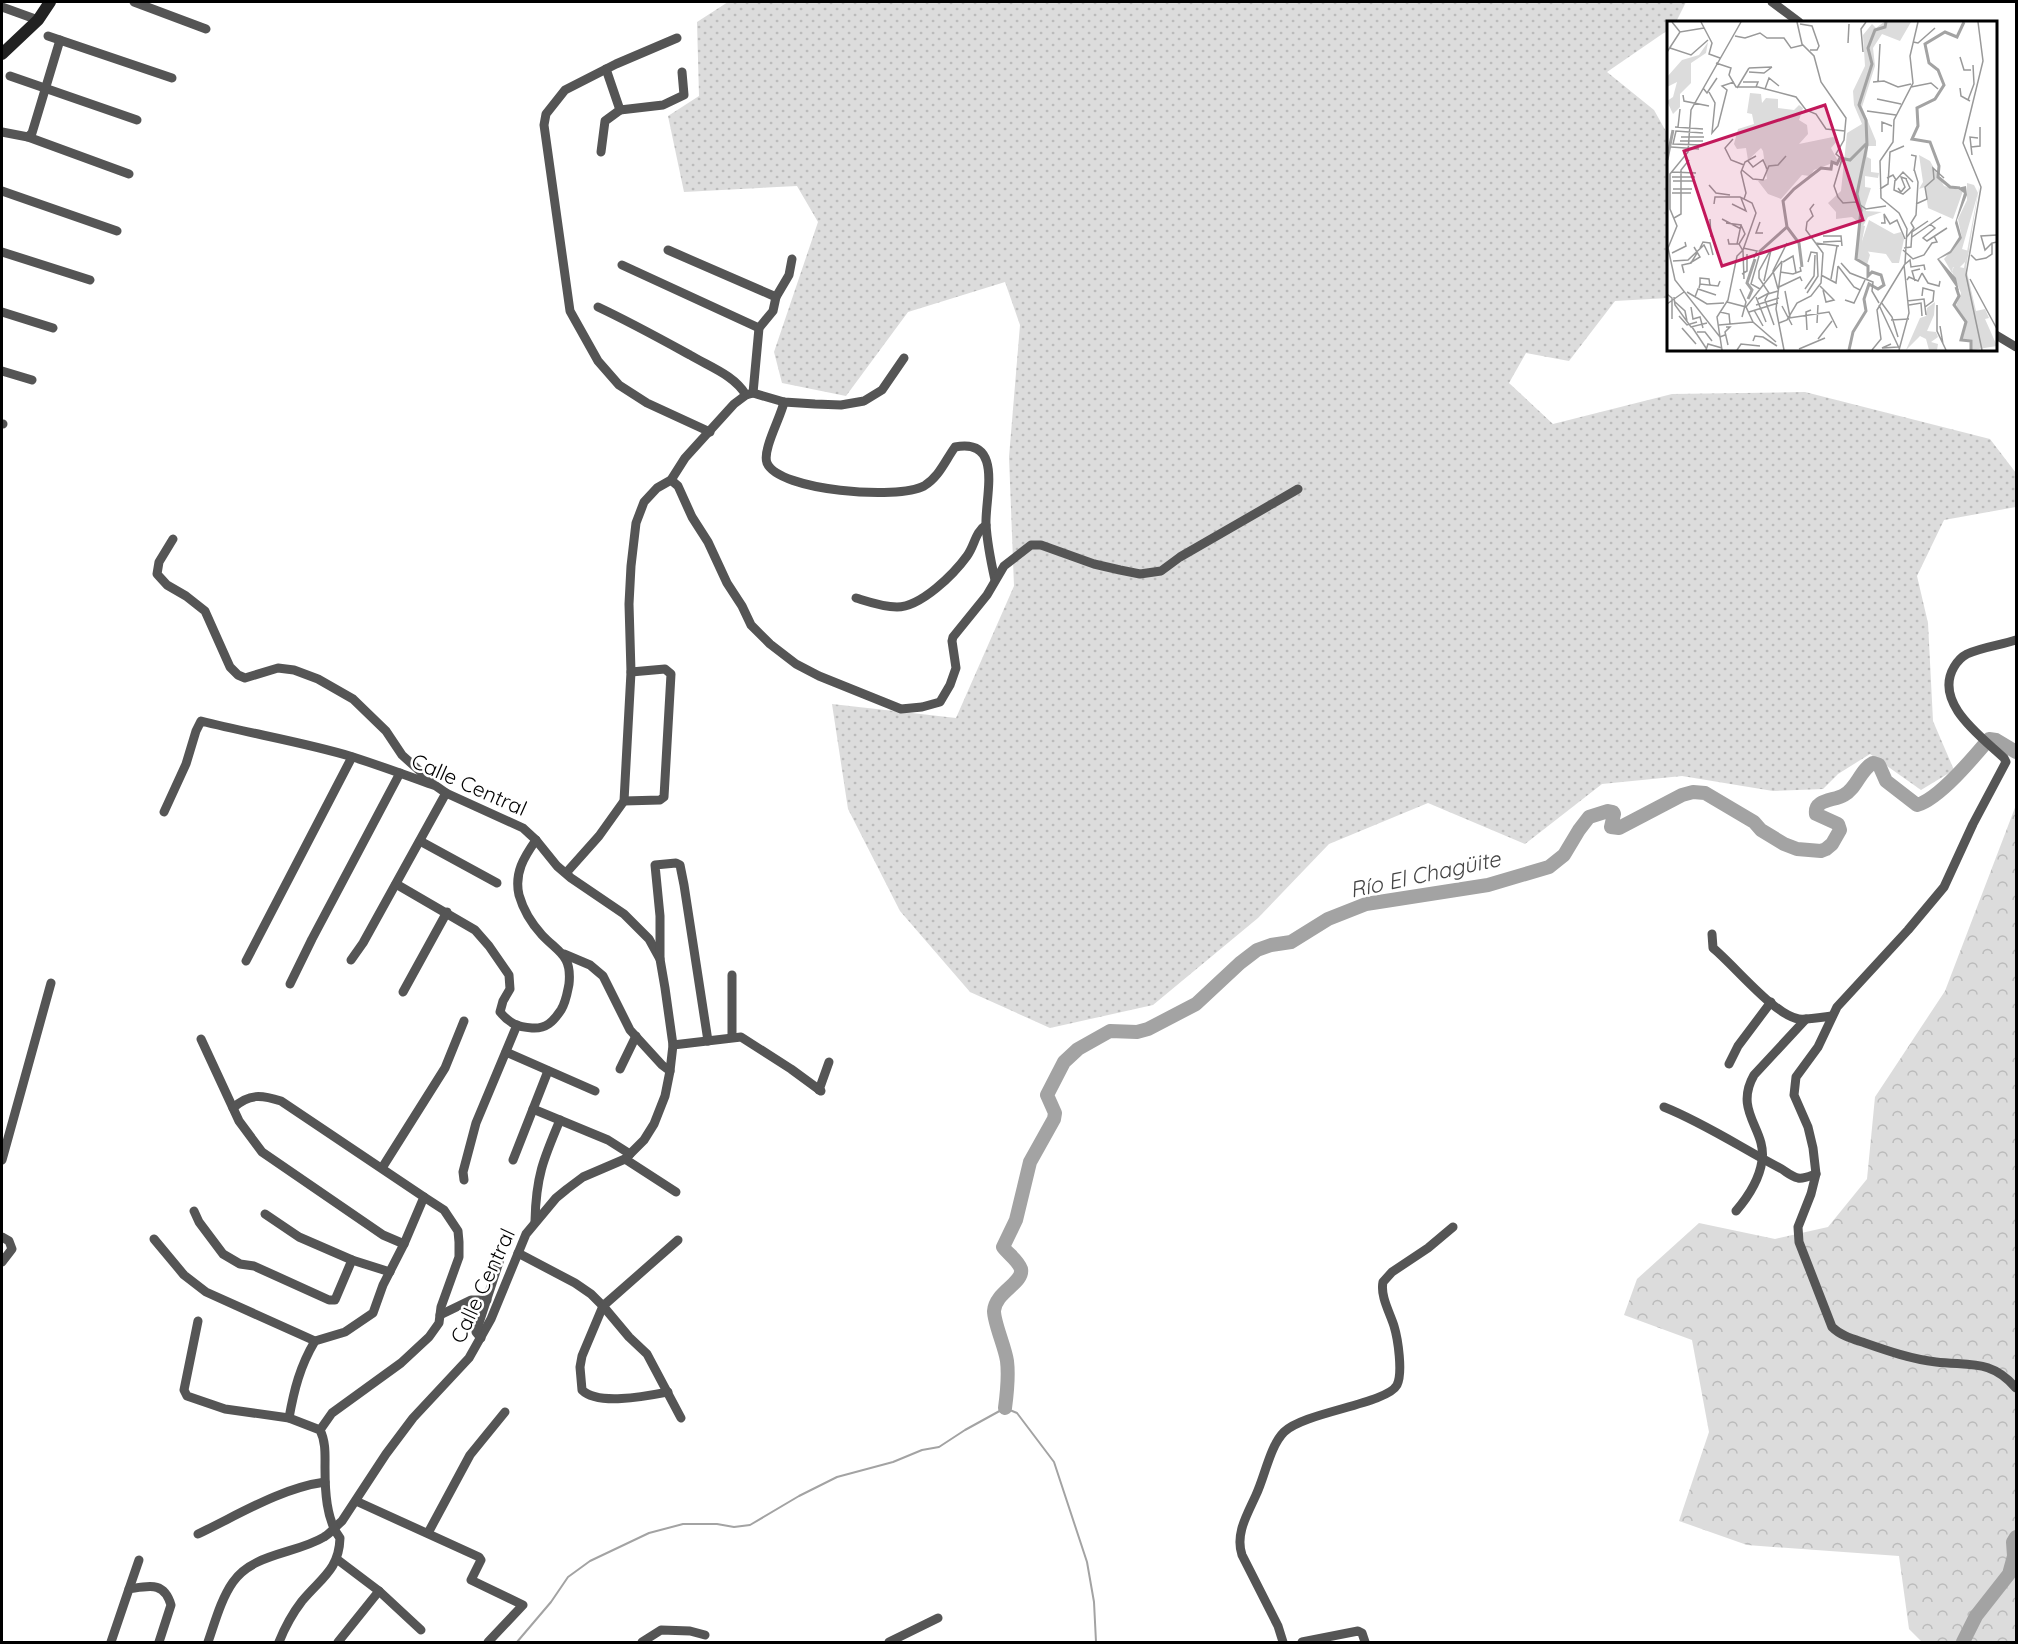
<svg xmlns="http://www.w3.org/2000/svg" width="2018" height="1644" font-family="Quicksand,sans-serif">
<style>
.grass{fill:url(#grass-dots)}
.forest{fill:url(#forest-crowns)}
.lines{fill:none;stroke-linecap:round;stroke-linejoin:round}
.stream{stroke:#a3a3a3;stroke-width:2}
.river{stroke:#a3a3a3;stroke-width:14}
.street{stroke:#555;stroke-width:9}
.secondary{stroke:#222;stroke-width:12}
.labels{text-anchor:middle;stroke-width:5;stroke-linejoin:round;paint-order:stroke}
.street-label{font-size:21px;fill:#000;stroke:#fff}
.water-label{font-size:22px;font-style:italic;fill:#444;stroke:#fff}
.inset-river{fill:none;stroke:#a3a3a3;stroke-width:3}
.inset-road{fill:none;stroke:#999;stroke-width:1.5}
.view{fill:#c2185b;fill-opacity:0.15;stroke:#c2185b;stroke-width:3}
.inset-edge{fill:none;stroke:#000;stroke-width:3}
</style>
<defs>
<pattern id="grass-dots" width="8" height="8" patternUnits="userSpaceOnUse" patternTransform="scale(1.5)"><rect width="8" height="8" fill="#dcdcdc"/><path d="M2 2h.1M6 6h.1" fill="none" stroke="#bbb" stroke-width="1.8" stroke-linecap="round"/></pattern>
<pattern id="forest-crowns" width="20" height="18" patternUnits="userSpaceOnUse" patternTransform="scale(1.5)"><rect width="20" height="18" fill="#dcdcdc"/><path d="M2 6a3 3 0 1 1 6 0M12 15a3 3 0 1 1 6 0" fill="none" stroke="#bbb"/></pattern>
</defs>
<rect width="100%" height="100%" fill="#fff"/>
<path class="grass" d="M728 2H1686L1676 22H1668V30L1607 72 1654 110 1668 135V298L1615 301 1569 361 1526 353 1509 383 1553 424 1672 394 1805 392 1990 439 2016 473V507L1944 520 1917 576 1928 623 1933 721 1954 770 1921 790 1870 754 1838 774 1823 789 1773 791 1682 776 1602 784 1525 844 1428 803 1329 844 1258 918 1153 1005 1050 1028 970 992 900 911 848 809 832 704 956 718 1014 586 1009 457 1020 325 1005 282 908 312 846 396 782 383 774 352 818 222 797 186 684 192 668 116 699 96 697 22Z"/>
<path class="forest" d="M2016 805V1642H1922L1909 1629 1899 1556 1747 1545 1679 1521 1709 1432 1692 1340 1624 1315 1637 1279 1699 1223 1775 1239 1828 1227 1867 1179 1875 1097 1945 991Z"/>
<g class="lines">
<path class="stream" d="M517 1642 551 1602 568 1577 590 1561 649 1533 683 1524H717L734 1527 750 1525 799 1496 837 1477 893 1462 922 1450 939 1447 965 1430 1005 1408 1017 1413 1054 1462 1087 1562 1094 1602 1096 1642"/>
<g class="river">
<path d="M1005 1408C1007 1393 1009 1377 1007 1361 1005 1347 994 1323 994 1311 995 1292 1024 1283 1021 1269 1018 1260 1008 1254 1003 1247L1016 1220 1030 1162 1054 1119 1055 1113 1047 1095 1064 1062 1078 1049 1110 1031 1137 1032 1148 1029 1196 1004 1240 963 1257 950 1271 945 1291 942 1328 919 1366 904 1488 885 1549 867 1564 855 1579 830 1589 817 1608 811 1613 812 1614 814 1611 827 1619 828 1682 795 1693 792 1705 793 1754 822 1761 830 1784 844 1797 849 1821 851 1826 849 1832 844 1840 830 1838 824 1816 814C1814 799 1834 801 1844 795 1857 788 1860 770 1873 763L1879 765 1886 781 1917 805C1939 799 1974 757 1989 739L1996 740 2016 752"/>
<path d="M1963 1642 1976 1616 2009 1574 2014 1556 2013 1542 2016 1537"/>
</g>
<g class="street">
<path d="M134 2 206 29"/>
<path d="M1772 2 1799 22"/>
<path d="M2 7 38 20"/>
<path d="M48 36 172 78"/>
<path d="M677 38 616 64 565 90 546 114 544 125 570 311 598 361 619 385 647 403 710 432"/>
<path d="M10 76 137 120"/>
<path d="M620 110 663 105 684 95 682 72"/>
<path d="M2 132 28 137 129 174"/>
<path d="M28 137 32 133 60 40"/>
<path d="M601 152 605 121 620 110 606 69"/>
<path d="M2 191 117 231"/>
<path d="M668 250 776 297"/>
<path d="M2 252 90 280"/>
<path d="M622 265 759 328"/>
<path d="M598 307C630 322 659 338 690 355 710 367 734 375 746 395"/>
<path d="M2 312 53 328"/>
<path d="M1996 335 2016 347"/>
<path d="M2 371 32 380"/>
<path d="M753 393 759 328 773 311 776 297 789 275 792 259"/>
<path d="M784 402C781 417 762 450 767 463 779 491 898 500 924 486 939 477 945 461 955 447 1004 438 985 496 986 524 987 542 991 562 995 580"/>
<path d="M2 424H3"/>
<path d="M671 480 678 486 692 517 708 542 727 583 742 606 751 625 770 644 796 664 819 676 901 709 922 707 940 702 950 685 956 668 952 641 953 637 987 595 1004 566 1031 545H1041L1094 564 1120 570 1140 574 1161 571 1180 557 1298 489"/>
<path d="M173 539 159 562 157 574 167 585 186 596 205 611 230 667 238 675 245 678 278 668 294 670 318 679 353 699 386 731 402 755 432 782"/>
<path d="M856 598C869 602 883 607 897 607 921 607 954 574 967 556 975 545 975 532 986 525"/>
<path d="M2016 640C2001 645 1982 647 1967 654 1961 657 1957 662 1954 667 1933 703 1982 737 2004 758L2006 762 1973 824 1944 887 1908 930 1837 1007 1818 1047 1796 1077 1794 1095 1808 1127 1813 1148 1816 1174 1811 1194 1798 1227 1799 1242 1832 1327C1841 1336 1853 1339 1865 1343 1888 1351 1911 1359 1936 1362 1970 1366 1991 1359 2016 1388"/>
<path d="M624 801 660 800 664 797 671 674 665 669 631 672"/>
<path d="M164 812 186 764 196 731 201 721C252 734 303 742 353 757 381 766 408 776 436 786L446 793 523 828 536 840 557 866 571 878 624 914 649 939 660 959 665 988 673 1045 670 1071 665 1096 654 1124 644 1140 625 1159 583 1177 567 1189 556 1198 526 1234 491 1319 469 1358 413 1418 386 1454 342 1521C336 1526 331 1533 324 1537 296 1554 253 1553 233 1582 221 1599 215 1622 208 1642"/>
<path d="M420 841 497 883"/>
<path d="M566 873 599 836 624 801 631 672 629 604 631 566 636 523 644 502 657 488 671 480 685 458 734 404 746 395 753 393 784 402 815 404 841 405 864 401 882 390 904 358"/>
<path d="M396 884 475 930 489 946 509 975 510 989 503 1001 500 1012C509 1023 517 1027 532 1028 546 1029 553 1022 561 1010 566 1002 567 994 569 984 572 955 559 953 542 935 532 924 523 909 519 895 514 873 524 857 536 840"/>
<path d="M1712 934 1713 948C1734 965 1775 1016 1799 1019 1806 1020 1824 1017 1832 1016"/>
<path d="M564 954 590 965 603 976 630 1030 662 1065 670 1071"/>
<path d="M660 959V916L655 865 676 863 680 865 684 885 708 1041"/>
<path d="M351 960 363 943 446 793"/>
<path d="M246 961 352 757"/>
<path d="M732 975V1037"/>
<path d="M290 984 312 939 400 773"/>
<path d="M403 992 447 912"/>
<path d="M201 1039 239 1121 262 1152 383 1235 404 1244"/>
<path d="M673 1045 741 1037 791 1069 821 1091"/>
<path d="M506 1052 595 1091"/>
<path d="M1729 1064 1738 1046 1771 1002"/>
<path d="M620 1069 636 1036"/>
<path d="M819 1090 829 1062"/>
<path d="M1664 1107C1704 1123 1740 1147 1778 1167 1786 1171 1790 1176 1798 1178 1804 1179 1810 1176 1816 1174"/>
<path d="M233 1108C249 1093 262 1095 281 1101L424 1197 404 1244 383 1285 373 1313 345 1332 315 1341C300 1366 294 1390 289 1418"/>
<path d="M533 1109 608 1140 630 1154"/>
<path d="M625 1159 676 1192"/>
<path d="M2 1160 51 983"/>
<path d="M513 1160 548 1071"/>
<path d="M382 1168 445 1068 464 1021"/>
<path d="M464 1180 463 1172 476 1123 517 1025"/>
<path d="M194 1211 199 1222 223 1254 240 1264 254 1266 329 1300H335L352 1260"/>
<path d="M1736 1211C1748 1197 1759 1181 1762 1161 1767 1129 1733 1112 1754 1075L1806 1019"/>
<path d="M265 1214 299 1237 352 1260 390 1272"/>
<path d="M535 1221C536 1177 543 1160 560 1120"/>
<path d="M2 1237 9 1241 12 1249 2 1262"/>
<path d="M154 1239 184 1275 206 1292 315 1341"/>
<path d="M518 1253 575 1283 591 1294 603 1306 629 1337 647 1354 681 1418"/>
<path d="M440 1315 471 1300H487"/>
<path d="M198 1321 184 1390 187 1396 225 1409 289 1418 320 1430C326 1442 325 1455 325 1468 325 1490 326 1520 340 1538 339 1570 321 1578 302 1601 292 1614 285 1627 279 1642"/>
<path d="M481 1338 476 1332 501 1256"/>
<path d="M668 1392C647 1396 598 1406 582 1390L580 1367 582 1356 603 1306 678 1240"/>
<path d="M320 1430 332 1413 401 1363 429 1337 439 1323 441 1307 459 1257V1242L458 1231 444 1210 424 1197"/>
<path d="M356 1501 479 1557 481 1560 471 1580 523 1605 488 1642"/>
<path d="M428 1533 470 1455 505 1412"/>
<path d="M198 1534C238 1515 281 1488 325 1482"/>
<path d="M338 1560 379 1591 421 1630"/>
<path d="M129 1589 139 1560"/>
<path d="M111 1642 129 1589C149 1586 164 1581 171 1605L159 1642"/>
<path d="M338 1642 379 1591"/>
<path d="M642 1642 661 1630 690 1631 705 1635"/>
<path d="M889 1642 938 1618"/>
<path d="M1283 1642 1278 1626 1242 1555C1235 1534 1247 1515 1256 1495 1265 1476 1270 1446 1284 1432 1304 1412 1387 1404 1397 1385 1403 1373 1398 1339 1394 1326 1390 1313 1380 1296 1383 1282L1392 1272 1428 1248 1453 1227"/>
<path d="M1302 1642 1358 1631 1362 1633 1365 1642"/>
</g>
<path class="secondary" d="M2 54 38 20 50 2"/>
</g>
<g class="labels">
<g class="street-label">
<text transform="translate(469 785) rotate(24)" y="7">Calle Central</text>
<text transform="translate(483 1286) rotate(-65)" y="7">Calle Central</text>
</g>
<g class="water-label">
<text transform="translate(1425 874) rotate(-12)" y="8">Río El Chagüite</text>
</g>
</g>
<g transform="translate(1667 21)">
<rect width="330" height="330" fill="#fff"/>
<path d="M83 72 94 73 95 82 99 77 111 78V87L127 89 132 84 136 87 132 99 140 104 141 113 132 123 166 116 171 119 164 127 171 140 147 149 143 155 135 154 114 178 101 173 91 160 100 158 96 130 94 127 81 139 79 127 70 128 67 123 71 108 87 103 85 93 80 92ZM313 160 299 247 309 290 318 288 322 297 318 298 330 325 305 329V319H295L300 301 289 285 294 272 285 251 287 245 297 247ZM192 203 198 205 195 220 203 234 200 244 190 238Z" fill="#dcdcdc"/>
<path d="M217 1H244L233 20 215 13 206 27 208 45 195 86 209 120V125H201L200 136 204 138V151L212 152 211 157 198 155V166L204 167 198 185 199 190 215 191 201 196 196 205 185 196 169 198V191L161 182 174 170 180 112 195 103 187 84 186 70 198 45 196 14 205 3 209 7ZM41 21 39 32 24 42V62L13 73V86L6 93 0 80 6 76 10 61 0 66V56L15 39 32 34ZM252 134 263 140 277 165 296 170 286 198 261 187 258 166 252 168 256 161ZM300 162 307 164 311 172 295 228 302 230 298 241 292 247 286 246 285 252 277 238 295 217 291 198 300 179ZM202 199 227 213 234 211 237 218 232 242H225L219 233 197 230 195 220ZM268 281 267 294 260 310 269 311 271 316 264 321 271 323 270 329H262L259 318 253 315 239 329 253 297 259 295 260 287Z" fill="#dcdcdc"/>
<path d="M299 165 300 174 290 199 295 217 284 232 272 238 289 257 292 270 270 238 283 230 292 216 288 202 297 172 290 167Z" fill="#a3a3a3"/>
<path class="inset-river" d="M0 139 6 109M293 167 283 166 271 156 272 145 263 121 245 118 251 105 250 87 268 78 277 64 271 49 262 42 258 23 278 11 290 16 297 1M120 206 116 180 127 168 154 147 164 148 165 141 170 143 173 137 183 139 200 122M92 231 120 206 132 222 135 246M289 266 292 275 287 284 299 301 294 319 304 320V329M81 278 85 269 80 262 88 238M182 329 186 311 199 290 197 278 202 263 211 268 217 264 214 254 205 251 201 255V245L189 238 194 189 190 173 200 124 199 99 192 84 205 43 201 27 208 9 218 6 219 1"/>
<path class="inset-road" d="M5 1 13 11 37 7M34 1 45 22 42 33 53 37M130 1 135 23 147 35 154 61 179 97 177 119 169 133 175 138 167 165 171 176 176 182 189 181 199 188 219 185M311 1 316 40 296 122 314 166 299 254 315 329M133 3 145 5 152 25 150 29H143M68 15 78 17 93 12 100 17H117L124 27 136 24M246 21 251 22 268 7M181 22 182 3M3 27 24 34 41 19M0 31 13 11M196 31 194 8 199 1M293 36 297 49H304M49 42 64 47 62 54 69 66H91L129 76 139 89 149 93 159 108 178 110M82 47 105 46M82 51 97 52 105 46M211 60 213 23M76 61H91L89 66M206 61 217 60 231 66 244 63M244 66 264 62 271 68M36 67 40 72 50 57M70 67 82 47M293 67 294 75 303 80M98 68 102 57 112 65M42 71 48 82 45 112 51 105 60 69 55 65 67 61M16 74 17 80 42 85M210 78 234 83M301 79 307 63 306 44M200 90 229 94M0 97V116M8 106 36 108M11 106 13 88M215 111V101L225 105M14 116H37M66 118 58 127 64 139 77 144M13 120H36M35 124 6 123 9 110 36 112M4 126 32 128M304 126 313 125V106M244 134 249 135 247 150M305 134 303 116 311 117M81 140 86 146 96 139 100 148M75 149 86 158 96 159 102 145 111 144 119 135M5 151 29 152M5 156H28M220 157 226 154 229 159 236 151 246 161M228 159 227 169 236 173 243 167 239 158M6 160H27M42 164 49 172 63 174M231 167 234 171 238 166 234 156 240 158M6 168H25M213 168 221 163 223 131 237 125M5 172H24M77 178 79 172 74 151 78 141 89 135M47 183 48 176H73L85 182 89 192 76 229 70 235 61 279 50 296 53 316 58 314M65 183 79 190 74 177M249 183 260 178 258 166 267 158 266 147 277 157M7 197 14 193V149L22 139M43 198 44 216M55 198 74 208M93 201 89 212H96M59 202 74 204 70 223M214 202H218L217 193 223 203 230 199 238 218M263 203 268 207 256 217 260 220 280 207M156 215H174L175 225M245 216 274 196M239 217 247 207 244 202 249 194 251 161 247 148M61 218 62 223H72L76 230 77 258M156 221 175 220M148 222 172 225M325 222 318 229 314 215 330 214M72 223 78 213 74 204M33 227 36 221 43 222 46 234M76 227 90 230 87 237M237 227 244 226 245 211 261 200M236 229 246 238 257 234 265 222 270 221 267 215M5 232 19 225 18 221M304 234 309 239 319 237 325 233V222L330 221M92 235 84 263 93 268M6 240 21 239 37 224 42 234M115 240 109 288 117 329M116 241 126 235 129 252M23 242 33 236 27 226M174 242 183 252 206 261 205 270 212 282M237 244 243 239 244 246 257 244 258 249M171 245 187 266 193 269M113 251 126 253 134 250 133 246M17 252 15 244 24 242 30 232M255 252 261 262 272 265 273 260M75 253 80 250V233M154 254 169 262 171 245M164 258 170 225M303 258 330 308M240 259 242 256 251 260 255 252M97 260 104 229M248 260 245 250 253 248M33 263V257L42 258 43 265M153 265 167 279 159 281 156 269M112 266 133 256 135 260M32 267 33 263 51 265 53 260M73 268 79 281 75 296M111 268 106 250 120 222M138 268 147 255 148 234M118 270 123 296M20 271 40 283 57 282M140 272 151 255 150 232 144 231 141 241M0 273 5 277V298M255 275 256 267 267 270 266 280 258 286M7 276 8 284 24 306 40 302M28 276 31 268 49 274M89 276 99 301M91 278 102 272 92 257V250L104 228M178 279 187 282 198 259M7 280 18 290 20 300M240 280 257 278 259 294M60 281 79 286 86 301 109 321M214 281 225 296 231 316M0 283 17 271M89 284 112 277M212 284 232 327M242 284 254 282 255 295M270 284V310L279 329M115 285 125 304M24 286 26 298 33 296 36 307M79 286 115 240M87 289 96 305M53 291 62 293 63 303M82 291 111 282M12 295 20 304 30 301M122 297 162 291 170 307M224 299 242 298M112 302 120 299 130 282 144 275 154 262 156 232 139 209 140 201 146 195 143 188 147 183M150 302 151 284M52 304 86 301M107 304 98 279 101 273 111 270M273 305 276 323M25 306 39 327M59 306H63L58 311 61 324M15 307 29 323M140 309 139 291 144 289M30 311H38L45 320M151 318 165 300M86 320 88 315 96 316 110 325M224 323 215 327 231 326M132 328 158 317M39 329 41 323 55 327M55 329 53 316 8 259 1 227 10 205 3 188V153L21 131 24 89 74 1M70 329 74 323 93 325M205 329 214 318 210 289 238 243 240 208 232 192 214 177 213 140 226 121 227 99 246 62 243 35 251 1M232 329 242 292 237 244"/>
<path class="view" d="M158 84 196 199 55 245 17 130Z"/>
<rect width="330" height="330" class="inset-edge"/>
</g>
<rect width="2018" height="1644" fill="none" stroke="#000000" stroke-width="6"/>
</svg>
